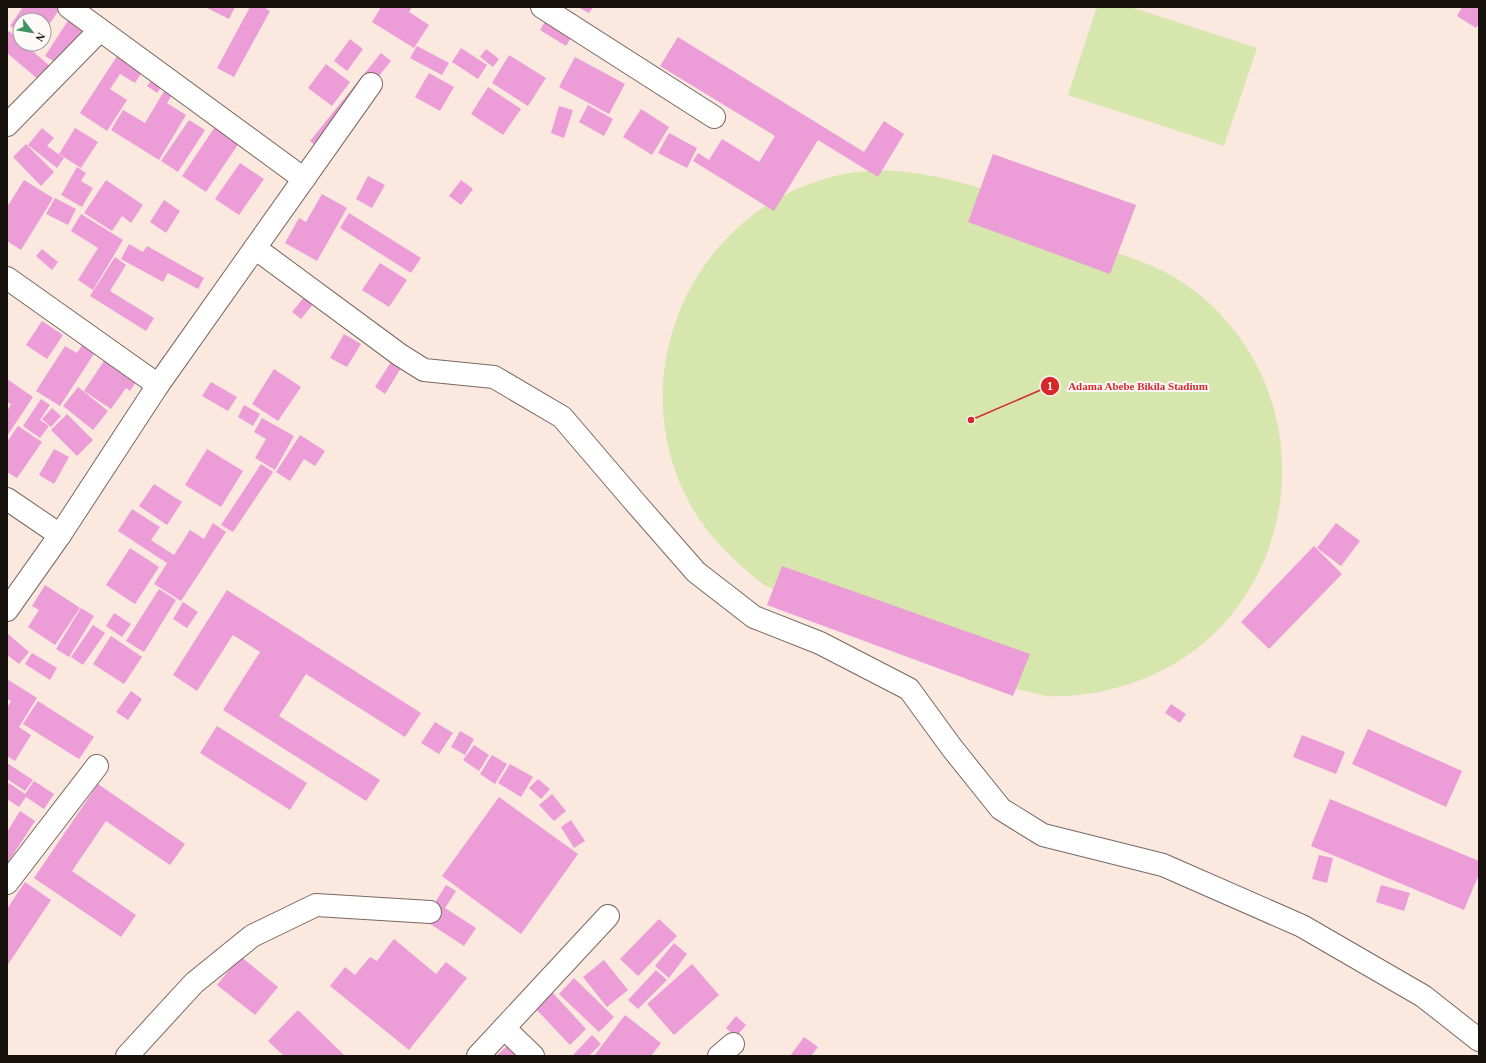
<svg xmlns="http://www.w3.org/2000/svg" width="1486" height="1063" font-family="'Times New Roman',serif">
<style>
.green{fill:#d6e6ad}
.building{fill:#ec9cd6}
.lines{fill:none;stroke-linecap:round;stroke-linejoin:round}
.minor-casing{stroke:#786861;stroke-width:24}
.minor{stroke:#fff;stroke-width:22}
.leader{fill:none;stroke:#d62828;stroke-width:1.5}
.callout-dot{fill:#d62828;stroke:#fdf9f8;stroke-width:1.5}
.mark-label{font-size:12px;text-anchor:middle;font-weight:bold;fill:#fff}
.callout-label{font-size:11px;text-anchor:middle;font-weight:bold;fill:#d62828;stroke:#fdf9f8;stroke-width:4;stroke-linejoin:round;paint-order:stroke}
</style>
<rect width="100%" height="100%" fill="#fbe9e0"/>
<g class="green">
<path d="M1097 7H1131L1257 48 1224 146 1068 95Z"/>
<path d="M993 154 1136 205 1118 253C1133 259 1149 264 1163 271 1184 282 1206 298 1221 315 1330 431 1288 626 1138 681 1113 690 1089 695 1063 696 1058 696 1052 697 1046 696 1036 694 1026 691 1016 689L764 585C736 563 709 538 691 506 617 373 695 204 844 174 892 165 935 175 981 188Z"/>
</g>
<g class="building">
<path d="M23 7H61L44 32V20H20V32L10 26Z"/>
<path d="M205 7H235L229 19Z"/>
<path d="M250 7H263L270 11 234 77 217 68Z"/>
<path d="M381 7H412L409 12 429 25 414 48 372 22Z"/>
<path d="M578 7H593L589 13Z"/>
<path d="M1462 7H1479V24L1476 28 1457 16Z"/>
<path d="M551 11 578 26 566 46 540 30Z"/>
<path d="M71 16 93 30 68 70 45 56Z"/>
<path d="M9 31 20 41V44H24L56 71 45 85 7 53V34Z"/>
<path d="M678 37 864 152 884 121 904 134 878 177 818 140 774 211 693 161 698 153 709 160 722 139 759 162 775 136 660 66Z"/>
<path d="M350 39 363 49 347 71 334 61Z"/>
<path d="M417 46 449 63 442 75 410 58Z"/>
<path d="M461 48 487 65 478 79 452 62Z"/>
<path d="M486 49 499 59 493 67 480 57Z"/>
<path d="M121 50 146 66 135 83 120 74 110 89 127 100 107 131 80 113Z"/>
<path d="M381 53 391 61 320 149 310 141Z"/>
<path d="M509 55 546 78 528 106 492 83Z"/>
<path d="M575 57 625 84 609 114 559 87Z"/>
<path d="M326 64 350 82 332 106 308 88Z"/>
<path d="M429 73 454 87 440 111 415 97Z"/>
<path d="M156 74 166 80 157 93 147 86Z"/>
<path d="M169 83 176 88 167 103 186 115 159 160 111 130 123 110 145 123Z"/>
<path d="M488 87 521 109 503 135 471 114Z"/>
<path d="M588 105 613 119 604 136 579 122Z"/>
<path d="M559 106 573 110 564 138 551 133Z"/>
<path d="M641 109 669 127 652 155 623 137Z"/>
<path d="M189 120 205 130 178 172 161 161Z"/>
<path d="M219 121 243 137 206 192 182 176Z"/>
<path d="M42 128 54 138 47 146 64 158 57 168 28 145Z"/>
<path d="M75 128 98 142 81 168 59 154Z"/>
<path d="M669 133 697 148 687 168 658 153Z"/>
<path d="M26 144 54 172 41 186 13 157Z"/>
<path d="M993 154 1136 205 1110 274 968 222Z"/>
<path d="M240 163 264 179 239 215 215 199Z"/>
<path d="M77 167 86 173 81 181 93 188 82 207 61 195Z"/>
<path d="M368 176 385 185 372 208 356 199Z"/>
<path d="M24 180 53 198 21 250 7 241V207Z"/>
<path d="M106 180 143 205 131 223 122 216 112 231 84 213Z"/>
<path d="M461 180 473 189 461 205 449 196Z"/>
<path d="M322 194 347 208 317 261 285 243 299 218 306 222Z"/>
<path d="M55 198 76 209 68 225 46 214Z"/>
<path d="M164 200 180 211 166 233 150 222Z"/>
<path d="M349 213 421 258 411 273 340 228Z"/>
<path d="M81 214 123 240 93 290 78 280 98 248 71 231Z"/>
<path d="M129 244 143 252 147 246 204 278 198 289 168 273 163 282 121 259Z"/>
<path d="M42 249 58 262 52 270 36 256Z"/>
<path d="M115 257 126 265 110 291 154 318 146 331 90 296Z"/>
<path d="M380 263 407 280 389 307 362 290Z"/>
<path d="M305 296 314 303 301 319 292 312Z"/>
<path d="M42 321 63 335 47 359 26 345Z"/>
<path d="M91 332 103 340 60 406 36 391 65 346 77 353Z"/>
<path d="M344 334 361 344 347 367 330 358Z"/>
<path d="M114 346 146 367 130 391 126 388 111 409 84 391Z"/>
<path d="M391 362 401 368 385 394 375 387Z"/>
<path d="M274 369 301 387 278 421 252 404Z"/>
<path d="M7 379 33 397 7 436V411L11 404 7 402Z"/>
<path d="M211 382 237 397 228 411 202 396Z"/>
<path d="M78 387 108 411 93 430 63 406Z"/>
<path d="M41 399 50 405 40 420 49 426 40 438 23 426Z"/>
<path d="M244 405 260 414 253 426 238 417Z"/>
<path d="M52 408 61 416 51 427 42 419Z"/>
<path d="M67 414 93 440 77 456 51 430Z"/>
<path d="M262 418 294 436 275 470 255 458 266 439 254 432Z"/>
<path d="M18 426 42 442 17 478 7 472V442Z"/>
<path d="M300 435 325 451 315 466 304 459 290 481 276 472Z"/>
<path d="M54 449 69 457 54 484 39 475Z"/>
<path d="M207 449 243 471 221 507 185 485Z"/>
<path d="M261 464 273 472 233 532 221 525Z"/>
<path d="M154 484 182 502 167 525 139 506Z"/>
<path d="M132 509 160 527 151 540 174 555 190 530 204 539 213 523 226 532 181 601 154 584 167 563 118 531Z"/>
<path d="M1336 523 1360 541 1341 566 1317 548Z"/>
<path d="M1314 546 1342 574 1269 649 1241 622Z"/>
<path d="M130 548 159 567 135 604 106 585Z"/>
<path d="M782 566 1030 654 1013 696 767 605Z"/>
<path d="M45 585 80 608 55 645 28 627 39 610 32 606Z"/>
<path d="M159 589 176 600 144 652 126 641Z"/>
<path d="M227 590 421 713 405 737 306 674 279 716 380 780 366 801 223 710 260 652 233 635 197 691 173 675Z"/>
<path d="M183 602 198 612 187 628 173 619Z"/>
<path d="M81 608 94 616 69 657 56 649Z"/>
<path d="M114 613 131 624 122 637 106 626Z"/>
<path d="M93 625 105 633 83 665 71 657Z"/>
<path d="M7 633 29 652 19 664 7 655Z"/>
<path d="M111 636 142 657 124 684 93 664Z"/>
<path d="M32 653 57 668 50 680 25 664Z"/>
<path d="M7 679 37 698 19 727 31 735 15 761 7 756V708L11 701 7 699Z"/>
<path d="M131 691 142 699 128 720 116 712Z"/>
<path d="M38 701 94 737 79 759 23 724Z"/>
<path d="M1171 704 1186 714 1180 723 1165 713Z"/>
<path d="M435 722 453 733 439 754 421 743Z"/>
<path d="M217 726 307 783 290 810 200 753Z"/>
<path d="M1368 729 1462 771 1446 807 1352 764Z"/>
<path d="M460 731 474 739 465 755 451 747Z"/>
<path d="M1302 735 1345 752 1336 774 1293 757Z"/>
<path d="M474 745 489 755 479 771 463 760Z"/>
<path d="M492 755 507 764 495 784 480 774Z"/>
<path d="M7 763 33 780 25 791 7 779Z"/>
<path d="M510 764 533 777 521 797 498 783Z"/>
<path d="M538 779 550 789 541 799 529 788Z"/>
<path d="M34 781 54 794 44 809 26 797 19 807 7 799V785L9 783 25 794Z"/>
<path d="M98 784 185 844 170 865 106 821 72 871 136 915 121 937 34 878Z"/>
<path d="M552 794 566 811 554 821 539 805Z"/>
<path d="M499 797 578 854 521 934 442 876Z"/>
<path d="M1330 799 1479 861V874L1464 910 1311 846Z"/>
<path d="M20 811 35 821 7 864V832Z"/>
<path d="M571 820 585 841 574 848 561 827Z"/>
<path d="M1319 855 1333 858 1327 883 1312 879Z"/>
<path d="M25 882 51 900 7 966V909Z"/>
<path d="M446 885 456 891 445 908 476 928 464 946 424 920Z"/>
<path d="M1381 885 1410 893 1404 911 1376 902Z"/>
<path d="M659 919 677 936 638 976 620 959Z"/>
<path d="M394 939 436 974 446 962 467 978 409 1050 330 986 345 967 355 975 370 957 377 961Z"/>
<path d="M674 943 687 954 669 978 655 966Z"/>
<path d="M240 956 278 987 255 1015 217 985Z"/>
<path d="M604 960 628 990 607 1007 583 977Z"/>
<path d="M692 964 719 995 674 1035 647 1004Z"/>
<path d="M656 970 667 980 638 1009 628 1000Z"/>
<path d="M574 978 614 1017 599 1032 559 994Z"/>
<path d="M552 992 586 1029 570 1045 535 1008Z"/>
<path d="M298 1010 345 1056H284L268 1041Z"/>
<path d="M625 1015 661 1043 651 1056H594Z"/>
<path d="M736 1016 746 1025 736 1037 726 1028Z"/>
<path d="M592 1035 601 1044 589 1056H574L573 1055Z"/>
<path d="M804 1037 818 1047 811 1056H790Z"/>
<path d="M507 1046 516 1056H496Z"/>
</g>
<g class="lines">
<g class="minor-casing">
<g id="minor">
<path d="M69 7 304 179"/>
<path d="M542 7 714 117"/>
<path d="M7 125 100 30"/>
<path d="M255 248 400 355 424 370 494 377 562 417 633 500 696 572 754 617 820 643 909 689 952 748 1001 809 1043 835 1163 865 1302 926 1423 996 1479 1040"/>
<path d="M7 278 158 385"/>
<path d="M7 499 60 535"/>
<path d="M7 610 60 535 158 385 371 84"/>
<path d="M7 883 97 766"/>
<path d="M504 1028 533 1056"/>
<path d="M127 1056 194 983 252 936 316 905 430 912"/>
<path d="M478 1056 608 916"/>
<path d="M719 1056 733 1044"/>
</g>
</g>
<use href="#minor" class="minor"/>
</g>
<path class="leader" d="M971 420L1050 386"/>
<g class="callout-dot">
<circle cx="971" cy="420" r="4"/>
<circle cx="1050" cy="386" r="10"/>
</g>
<g class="mark-label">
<text x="1050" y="390">1</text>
</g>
<g class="callout-label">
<text x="1138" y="390">Adama Abebe Bikila Stadium</text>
</g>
<rect width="1486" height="1063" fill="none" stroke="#17110e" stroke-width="16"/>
<g transform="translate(32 32) rotate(121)"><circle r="19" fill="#fdf9f8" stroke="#a19c9a"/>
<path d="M0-3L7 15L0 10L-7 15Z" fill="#3d9265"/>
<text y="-6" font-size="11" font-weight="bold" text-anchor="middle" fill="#17110e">N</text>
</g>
</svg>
